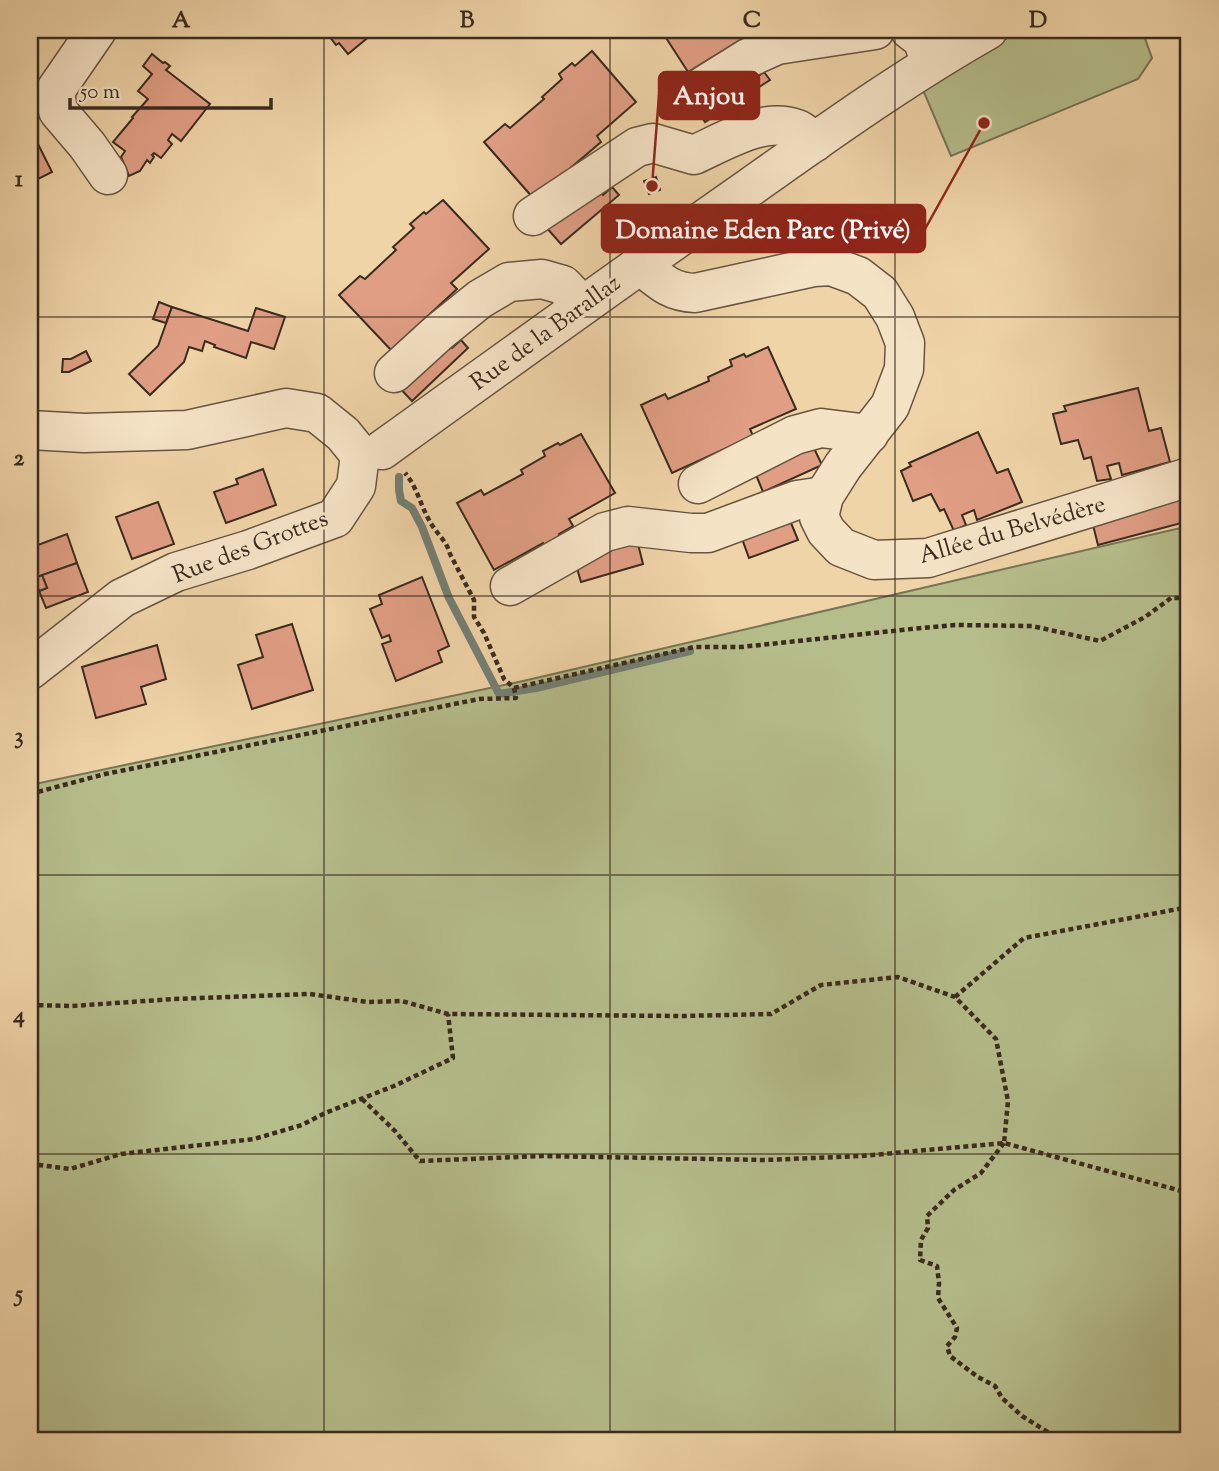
<svg xmlns="http://www.w3.org/2000/svg" width="1219" height="1471" font-family="'Sorts Mill Goudy',serif">
<style>
.green{fill:#b5bd8b;stroke:#787454;stroke-width:2}
.lines{fill:none;stroke-linecap:round;stroke-linejoin:round}
.stream{stroke:#747f73;stroke-width:8}
.building{fill:#e09e84;stroke:#3a2b1d;stroke-width:2}
.minor-casing{stroke:#675540;stroke-width:41}
.path{stroke:#3a2b1d;stroke-width:4.5;stroke-dasharray:5 3.5;stroke-linecap:butt}
.minor{stroke:#f5e3c6;stroke-width:38}
.grid{fill:none;stroke:#3a2b1d;stroke-width:2;stroke-opacity:0.55}
.labels{text-anchor:middle;stroke-width:6;stroke-linejoin:round;paint-order:stroke}
.street-label{font-size:24px;fill:#3a2b1d;stroke:#f5e3c6}
.leader{fill:none;stroke:#8f2418;stroke-width:2.5}
.callout-dot{fill:#8f2418;stroke:#f5e3c6;stroke-width:2.5}
.callout{fill:#8f2418;stroke:#8f2418;stroke-width:2.5}
.callout-label{font-size:26px;text-anchor:middle;font-weight:bold;fill:#fff}
.neatline{fill:none;stroke:#3a2b1d;stroke-width:2.5}
.grid-label{font-size:23px;text-anchor:middle;font-weight:bold;fill:#3a2b1d}
</style>
<rect width="100%" height="100%" fill="#efd4a8"/>
<filter id="stains"><feTurbulence type="fractalNoise" baseFrequency=".00286" numOctaves="4"/><feColorMatrix values="0 0 0 0 .2 0 0 0 0 .09 0 0 0 0 .02 0 0 0 .5 -.17"/></filter>
<radialGradient id="worn" r=".72"><stop offset=".6" stop-color="#630" stop-opacity="0"/><stop offset="1" stop-color="#630" stop-opacity=".3"/></radialGradient>
<g class="green">
<path d="M1023 30H1142L1152 58 1138 79 951 156 923 90 1007 38Z"/>
<path d="M1189 526V1441H30V785L523 681Z"/>
</g>
<g class="lines">
<path class="stream" d="M399 477V490L401 501 412 508 422 527 449 598 499 694 536 688 690 651"/>
</g>
<g class="building">
<path d="M328 30H377L348 54 339 43 336 45 330 37 332 35Z"/>
<path d="M661 30H757L688 72Z"/>
<path d="M592 51 636 102 597 136 601 142 534 199 484 142 505 124 510 128 544 99 542 97 562 79 559 74 572 63 575 66Z"/>
<path d="M152 54 163 63 165 62 170 66 166 70 210 104 181 141 172 134 168 140 172 144 161 158 154 153 152 155 154 157 150 163 147 160 140 171 129 176 121 157 125 151 113 142 133 118 132 117 148 99 138 91 152 74 143 66Z"/>
<path d="M747 67 754 79 764 72 770 80 705 122 692 102Z"/>
<path d="M33 134 52 172 30 183V135Z"/>
<path d="M656 177 660 190 649 194 644 181Z"/>
<path d="M595 185 603 195 612 187 619 195 561 244 546 227Z"/>
<path d="M443 200 489 249 451 283 457 289 391 350 339 295 360 276 365 279 396 250 393 247 414 228 410 224 424 212 426 214Z"/>
<path d="M159 302 172 307 166 323 153 319Z"/>
<path d="M172 307 248 331 256 308 285 317 274 349 251 342 246 358 214 347 215 345 205 341 202 351 189 347 184 362 150 395 129 374 158 346Z"/>
<path d="M461 340 468 348 412 401 396 384 443 341 452 348Z"/>
<path d="M768 347 796 409 750 429 753 436 672 473 641 405 665 394 668 399 709 381 708 377 732 366 730 360 744 354 746 357Z"/>
<path d="M86 351 91 361 69 372H62L63 359H71Z"/>
<path d="M1138 388 1149 431 1161 428 1170 462 1122 475 1119 463 1107 466 1111 479 1097 481 1091 457 1084 459 1078 440 1061 444 1053 414 1066 411 1064 406Z"/>
<path d="M978 432 997 473 1008 469 1022 502 977 520 974 510 962 515 966 525 954 531 944 509 940 511 931 494 913 501 901 471 911 466 909 463Z"/>
<path d="M581 434 615 493 569 519 573 526 559 534 563 541 547 550 543 543 494 570 457 503 481 490 484 495 523 474 521 470 545 456 543 451 558 443 560 445Z"/>
<path d="M812 444 822 465 763 492 754 470Z"/>
<path d="M263 469 276 505 226 523 214 492 238 484 236 479Z"/>
<path d="M1189 496V521L1098 545 1092 521Z"/>
<path d="M158 502 174 544 132 559 116 517Z"/>
<path d="M789 518 798 540 749 558 741 536Z"/>
<path d="M67 534 77 563 35 578 30 564V548Z"/>
<path d="M637 540 643 564 581 582 574 558Z"/>
<path d="M77 563 88 592 46 608 39 591 47 588 42 575Z"/>
<path d="M42 575 47 588 39 591 35 578Z"/>
<path d="M422 577 449 646 438 651 442 662 396 681 382 644 391 641 389 635 382 638 370 609 382 604 379 595Z"/>
<path d="M292 624 313 690 252 709 238 665 263 657 256 635Z"/>
<path d="M157 645 166 679 141 687 146 704 96 718 82 667Z"/>
</g>
<g class="lines">
<g class="minor-casing">
<g id="minor">
<path d="M97 30 55 91 58 111 87 145 108 175"/>
<path d="M910 30 922 39 931 63"/>
<path d="M700 88 748 58 777 45 875 30"/>
<path d="M533 216 637 147 653 143 694 155C723 142 764 116 797 129 803 131 809 138 815 142"/>
<path d="M639 264C659 280 669 292 695 293L814 267 831 266 858 276 880 293 895 317 905 343 904 369 890 406 843 466 824 496 819 517 826 531 841 547 874 560 928 558 1189 477"/>
<path d="M394 373 439 332 480 299 509 282 542 279 563 285 582 305"/>
<path d="M30 430 84 433 187 430 286 408 317 413 343 434 360 455 356 486 335 518 248 550 176 572 122 598 30 670"/>
<path d="M382 450C504 362 626 274 749 188 827 133 905 77 988 30"/>
<path d="M698 484 795 435 821 428 869 434"/>
<path d="M510 586 605 532 628 526 691 533H708L797 500 824 496"/>
</g>
</g>
<g class="path">
<path d="M514 688 694 647H741L921 628 955 625 1032 626 1100 641 1145 617 1171 598H1189"/>
<path d="M30 794 105 774 301 735 479 699 516 698 514 688 504 679 484 633 474 617V600L450 554C447 541 435 532 429 520 420 504 417 487 405 473"/>
<path d="M955 997 1024 938 1189 907"/>
<path d="M30 1005 72 1006 174 999 310 994 368 1002 402 1001 448 1014 682 1016 771 1014 821 985 898 977 955 997 996 1039 1008 1101 1004 1143 1189 1193"/>
<path d="M362 1099 395 1131 420 1161 542 1156 765 1160 861 1156 1004 1143"/>
<path d="M1004 1143 981 1173 954 1190 927 1216 928 1228 921 1240 920 1260 937 1266 939 1283 938 1298 957 1328 955 1337 947 1346 950 1356 978 1377 995 1386 1002 1398 1022 1416 1054 1436 1089 1441"/>
<path d="M30 1167 40 1165 70 1169 121 1154 254 1139 302 1125 325 1113 394 1086 453 1058 448 1014"/>
</g>
<use href="#minor" class="minor"/>
</g>
<path class="grid" d="M324 30V1441M610 30V1441M895 30V1441M30 317H1189M30 596H1189M30 875H1189M30 1154H1189"/>
<g class="labels">
<g class="street-label">
<text transform="translate(545 332) rotate(-36)" y="8">Rue de la Barallaz</text>
<text transform="translate(1012 529) rotate(-16)" y="8">Allée du Belvédère</text>
<text transform="translate(250 546) rotate(-21)" y="8">Rue des Grottes</text>
</g>
</g>
<path class="leader" d="M652 186L659 95M984 123L925 229"/>
<g class="callout-dot">
<circle cx="652" cy="186" r="7"/>
<circle cx="984" cy="123" r="7"/>
</g>
<g class="callout">
<rect x="659" y="72" width="100" height="47" rx="7"/>
<rect x="602" y="205" width="323" height="47" rx="7"/>
</g>
<g class="callout-label">
<text x="709" y="104">Anjou</text>
<text x="763" y="238">Domaine Eden Parc (Privé)</text>
</g>
<rect width="1219" height="1471" fill="none" stroke="#efd4a8" stroke-width="77"/>
<path d="M70 98v10h201v-10" fill="none" stroke="#3a2b1d" stroke-width="3.5"/>
<text x="80" y="98" font-size="21" fill="#3a2b1d" stroke="#f5e3c6" stroke-width="5" paint-order="stroke">50 m</text>
<rect x="38" y="38" width="1142" height="1394" class="neatline"/>
<g class="grid-label">
<text x="181" y="27">A</text>
<text x="467" y="27">B</text>
<text x="752" y="27">C</text>
<text x="1038" y="27">D</text>
<text x="19" y="186">1</text>
<text x="19" y="465">2</text>
<text x="19" y="743">3</text>
<text x="19" y="1022">4</text>
<text x="19" y="1301">5</text>
</g>
<rect width="100%" height="100%" filter="url(#stains)"/>
<rect width="100%" height="100%" fill="url(#worn)"/>
</svg>
